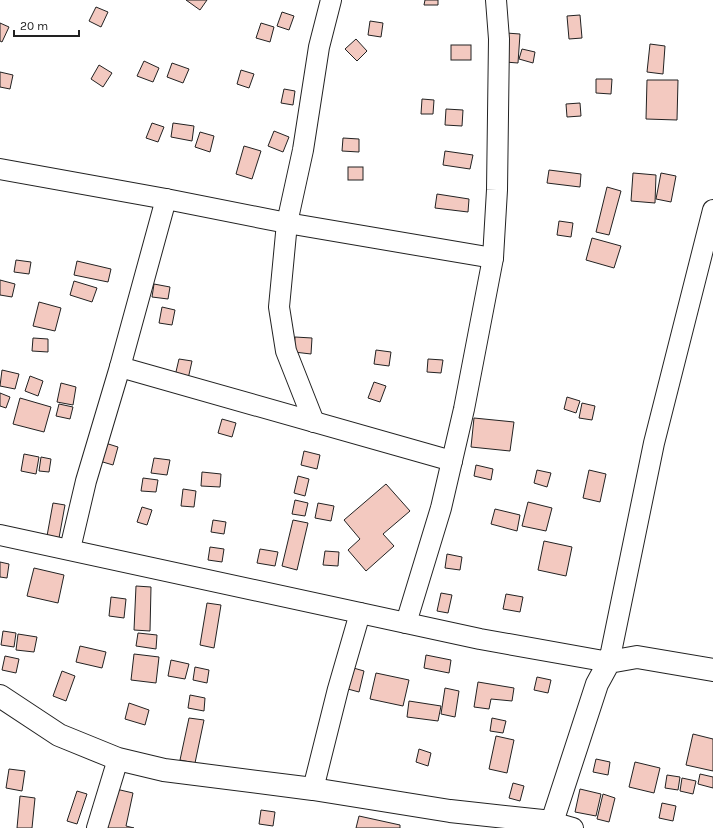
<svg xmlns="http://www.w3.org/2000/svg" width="713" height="828" font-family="Karla,sans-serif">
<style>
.building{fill:#f3c9c0;stroke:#222}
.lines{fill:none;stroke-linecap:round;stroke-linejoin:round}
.street-casing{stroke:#222;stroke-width:22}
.secondary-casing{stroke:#222;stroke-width:24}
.street{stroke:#fff;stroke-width:20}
.secondary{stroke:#fff;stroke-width:22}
</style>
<rect width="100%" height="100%" fill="#fff"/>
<g class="building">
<path d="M186 0H207L200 10Z"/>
<path d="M425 0H438V5H424Z"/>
<path d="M96 7 108 12 101 27 89 21Z"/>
<path d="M282 12 294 16 289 30 277 26Z"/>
<path d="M580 15 582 38 569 39 567 16Z"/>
<path d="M370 21 383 23 381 37 368 35Z"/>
<path d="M0 23 9 27 2 42 0 41Z"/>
<path d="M261 23 274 27 270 42 256 38Z"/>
<path d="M506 33 520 34 518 63 505 62Z"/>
<path d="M356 39 367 51 357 61 345 49Z"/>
<path d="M650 44 665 46 663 74 647 72Z"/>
<rect x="451" y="45" width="20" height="15"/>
<path d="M522 49 535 52 533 63 519 59Z"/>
<path d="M144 61 159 68 153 82 137 76Z"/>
<path d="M172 63 189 69 183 83 167 77Z"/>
<path d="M99 65 112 73 103 87 91 79Z"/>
<path d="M241 70 254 74 249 88 237 84Z"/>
<path d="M0 72 13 75 10 89 0 87Z"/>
<path d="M596 79H612L611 94 596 93Z"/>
<path d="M647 80H678L677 120 646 119Z"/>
<path d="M284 89 295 91 293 105 281 103Z"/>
<path d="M422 99 434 100 433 114H421Z"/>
<path d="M580 103 581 116 567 117 566 104Z"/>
<path d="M446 109 463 110 462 126 445 125Z"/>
<path d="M152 123 164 127 158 142 146 138Z"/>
<path d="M173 123 194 126 192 141 171 137Z"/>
<path d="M274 131 289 137 283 152 268 146Z"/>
<path d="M200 132 214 136 210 152 195 147Z"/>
<path d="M343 138 359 139V152L342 151Z"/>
<path d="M244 146 261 151 252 179 236 174Z"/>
<path d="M445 151 473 155 470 169 443 165Z"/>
<rect x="348" y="167" width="15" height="13"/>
<path d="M549 170 581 174 580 187 547 183Z"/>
<path d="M633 173 656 175 655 203 631 201Z"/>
<path d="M661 173 676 176 671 202 656 199Z"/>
<path d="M607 187 621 191 609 235 596 232Z"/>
<path d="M437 194 469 199 468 212 435 208Z"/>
<path d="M559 221 573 223 571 237 557 235Z"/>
<path d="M592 238 621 246 614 268 586 260Z"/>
<path d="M16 260 31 262 29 274 14 272Z"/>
<path d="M77 261 111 269 108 282 74 275Z"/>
<path d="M0 280 15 284 12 297 0 295Z"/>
<path d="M74 281 97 288 92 302 70 295Z"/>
<path d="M154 284 170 287 168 299 152 297Z"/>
<path d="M39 302 61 308 55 331 33 326Z"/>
<path d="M162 307 175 310 172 325 159 323Z"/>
<path d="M295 337 312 338 311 354 294 352Z"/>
<path d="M33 338 48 339V352L32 351Z"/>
<path d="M376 350 391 352 389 366 374 364Z"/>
<path d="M179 359 192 361 188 379 175 376Z"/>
<path d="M428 359 443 360 441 373 427 372Z"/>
<path d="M2 370 19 374 15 389 0 386Z"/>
<path d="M30 376 43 381 38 396 25 391Z"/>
<path d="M374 382 386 386 380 402 368 398Z"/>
<path d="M61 383 76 387 73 405 57 402Z"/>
<path d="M0 393 10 397 6 408 0 406Z"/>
<path d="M567 397 580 401 576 413 564 409Z"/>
<path d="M20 398 51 407 44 432 13 424Z"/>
<path d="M582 403 595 406 592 420 579 418Z"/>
<path d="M59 404 73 407 70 419 56 416Z"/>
<path d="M474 418 514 422 510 451 471 447Z"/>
<path d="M222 419 236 423 232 437 218 433Z"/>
<path d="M102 442 118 447 113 465 96 460Z"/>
<path d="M304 451 320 455 317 469 301 465Z"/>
<path d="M24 454 39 457 36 474 21 471Z"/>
<path d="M41 457 51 459 49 472 39 471Z"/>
<path d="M154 458 170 460 167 475 151 473Z"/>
<path d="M476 465 493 469 491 480 474 476Z"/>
<path d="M537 470 551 473 547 487 534 483Z"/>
<path d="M589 470 606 474 600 502 583 498Z"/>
<path d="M202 472 221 474 220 487 201 486Z"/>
<path d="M298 476 309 479 305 496 294 493Z"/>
<path d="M143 478 158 480 156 492 141 491Z"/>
<path d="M386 484 410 511 383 534 394 546 366 571 348 550 360 539 344 520Z"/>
<path d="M183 489 196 491 194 507 181 506Z"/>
<path d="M295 500 308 503 305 516 292 514Z"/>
<path d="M528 502 552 508 546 531 522 526Z"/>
<path d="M53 503 65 505 59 538 47 536Z"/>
<path d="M318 503 334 506 331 521 315 518Z"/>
<path d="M142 507 152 510 147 525 137 522Z"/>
<path d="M495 509 520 515 517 531 491 524Z"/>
<path d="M213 520 226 522 224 534 211 532Z"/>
<path d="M293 520 308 523 297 570 282 566Z"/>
<path d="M544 541 572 547 566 576 538 570Z"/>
<path d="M210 547 224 549 222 562 208 560Z"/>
<path d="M260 549 278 552 275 566 257 563Z"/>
<path d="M325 551 339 552 338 566 323 565Z"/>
<path d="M447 554 462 557 460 570 445 568Z"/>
<path d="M0 562 9 564 7 578 0 577Z"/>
<path d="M34 568 64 575 58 603 27 596Z"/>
<path d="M136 586 151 587 150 631 134 630Z"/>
<path d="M441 593 452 595 448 613 437 611Z"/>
<path d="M506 594 523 597 520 612 503 609Z"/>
<path d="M111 597 126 599 124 618 109 616Z"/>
<path d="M207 603 221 605 214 648 200 645Z"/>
<path d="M3 631 16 633 14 647 1 645Z"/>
<path d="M138 633 157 635 156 649 136 646Z"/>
<path d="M18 634 37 637 34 652 16 650Z"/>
<path d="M80 646 106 652 102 668 76 662Z"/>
<path d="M134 654 159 657 156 683 131 680Z"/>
<path d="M426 655 451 660 449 673 424 668Z"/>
<path d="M5 656 19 659 16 673 2 670Z"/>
<path d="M171 660 189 664 185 679 168 676Z"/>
<path d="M195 667 209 670 207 683 193 680Z"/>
<path d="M350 667 364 671 359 692 344 688Z"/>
<path d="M62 671 75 676 66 701 53 696Z"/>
<path d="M376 673 409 680 403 706 370 699Z"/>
<path d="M537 677 551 680 548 693 534 690Z"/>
<path d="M478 682 514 688 512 701 491 699 489 709 474 707Z"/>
<path d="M445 688 459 691 455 717 441 714Z"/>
<path d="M190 695 205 698 204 711 188 708Z"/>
<path d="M409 701 441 706 438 721 407 717Z"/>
<path d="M129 703 149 710 145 725 125 719Z"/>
<path d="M189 718 204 720 195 763 180 760Z"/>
<path d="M492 718 506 721 503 733 490 731Z"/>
<path d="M693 734 713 739V771L686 765Z"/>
<path d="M496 736 514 740 507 773 489 769Z"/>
<path d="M419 749 431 753 428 766 416 762Z"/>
<path d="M596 759 610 762 608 775 593 772Z"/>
<path d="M635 762 660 768 654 793 629 787Z"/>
<path d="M9 769 25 771 22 791 6 788Z"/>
<path d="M700 774 713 777V788L698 784Z"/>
<path d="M667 775 680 777 678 790 665 788Z"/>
<path d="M682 778 696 781 693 794 680 791Z"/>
<path d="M513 783 524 786 520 801 509 798Z"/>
<path d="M116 789 133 793 126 826 134 828H107Z"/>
<path d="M580 789 601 794 596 816 575 812Z"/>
<path d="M77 791 87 794 77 824 67 821Z"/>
<path d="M603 794 615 798 609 822 597 819Z"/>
<path d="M20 796 35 798 32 828H17Z"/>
<path d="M662 803 676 806 673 821 659 818Z"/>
<path d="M261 810 275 812 273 826 259 824Z"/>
<path d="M359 816 400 825V828H356Z"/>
</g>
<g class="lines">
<g class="street-casing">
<g id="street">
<path d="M0 169 166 199 287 223 493 258"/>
<path d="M120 367 452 461"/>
<path d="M314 422 286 351 279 307 287 223 303 150 319 47 331 0"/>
<path d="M0 535 480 639 609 662 654 443 713 210"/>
<path d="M70 549 86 481 120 367 166 199"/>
<path d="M406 623 441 508 464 409 493 258 497 190 499 39 496 0"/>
<path d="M313 789 338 689 360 613"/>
<path d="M97 828 118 759"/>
<path d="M550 828 552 822 573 828"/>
</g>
</g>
<g class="secondary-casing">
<path id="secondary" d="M0 696 59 735 118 759 164 770 313 789 450 811 552 822 597 684 609 662 637 657 713 670"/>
</g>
<use href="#street" class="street"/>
<use href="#secondary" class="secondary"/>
</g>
<path d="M14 30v6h65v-6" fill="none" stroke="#222222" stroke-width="2"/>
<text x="20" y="30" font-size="12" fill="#222222" stroke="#ffffff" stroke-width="3" paint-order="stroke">20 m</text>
</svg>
